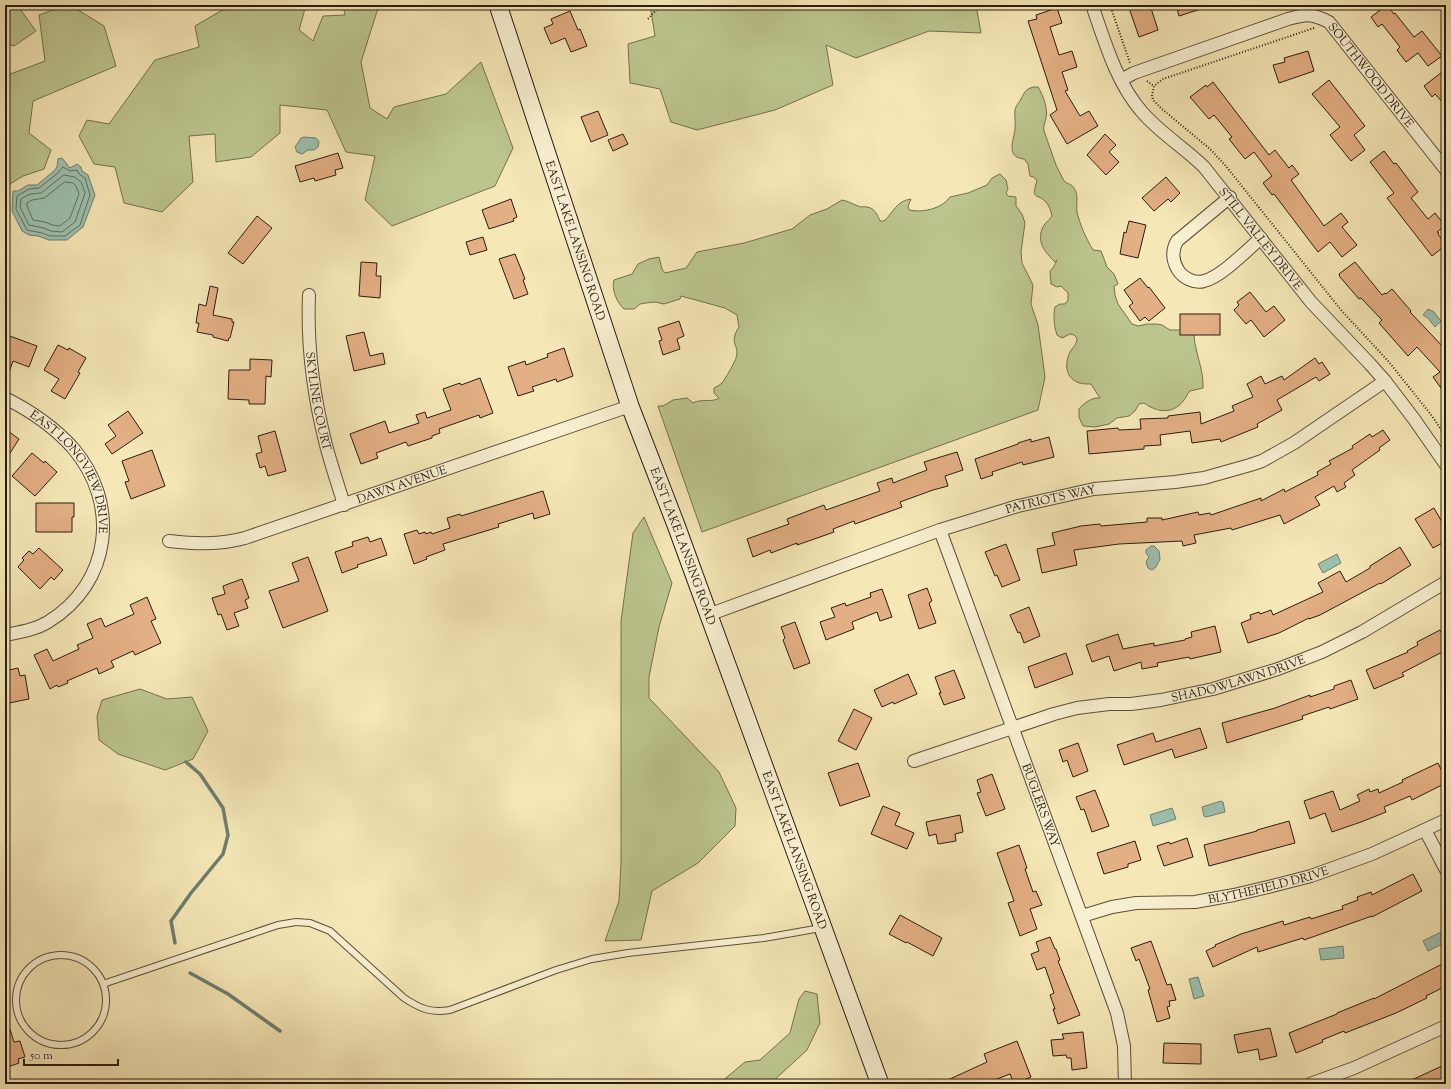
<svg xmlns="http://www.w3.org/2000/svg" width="1451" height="1089" font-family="'Sorts Mill Goudy',serif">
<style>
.green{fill:#bcc58e;stroke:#737050}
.water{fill:#9cc0ae;stroke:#6e7e70}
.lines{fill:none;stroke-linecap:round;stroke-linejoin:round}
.shore{stroke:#636e60;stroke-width:1}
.stream{stroke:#6e7e70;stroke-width:3.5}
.building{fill:#e3af84;stroke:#2a1c12}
.service-casing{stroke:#5d4f3b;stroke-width:8}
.minor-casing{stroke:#5d4f3b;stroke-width:14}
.secondary-casing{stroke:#2a1c12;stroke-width:19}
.path{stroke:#2a1c12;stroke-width:2;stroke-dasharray:1 2;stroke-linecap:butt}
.service{stroke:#f8efd0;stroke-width:6}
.minor{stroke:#f8efd0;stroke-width:12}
.secondary{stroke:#f8efd0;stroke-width:17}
.labels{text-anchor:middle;stroke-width:3;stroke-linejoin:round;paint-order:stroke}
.street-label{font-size:12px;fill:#2a1c12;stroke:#f8efd0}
</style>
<rect width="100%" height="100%" fill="#f5e7b6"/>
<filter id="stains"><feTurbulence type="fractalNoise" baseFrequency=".005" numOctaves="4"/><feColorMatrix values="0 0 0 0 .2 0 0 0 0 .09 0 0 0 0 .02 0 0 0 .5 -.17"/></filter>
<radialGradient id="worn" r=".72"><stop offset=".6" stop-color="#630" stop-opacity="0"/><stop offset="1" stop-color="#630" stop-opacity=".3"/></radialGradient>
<g class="green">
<path d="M5 5H17L36 31 14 46 5 43Z"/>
<path d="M67 5H70L104 26 116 66 33 101 29 133 51 150 44 169 23 176 5 187V76L45 61 39 15Z"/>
<path d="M231 5H306L299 30 313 41 323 16 345 15 343 5H379L361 62 370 108 387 119 394 107 446 94 481 62 513 148 495 186 392 226 365 200 375 156 346 152 327 110 280 105V133L251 157 216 162 215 134 189 136 193 182 162 212 124 203 115 167 94 164 79 136 87 120 109 124 155 60 199 47 195 26Z"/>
<path d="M650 5H976L981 33 929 31 856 58 826 45 833 85 775 110 697 130 671 122 660 89 630 83 628 44 655 36Z"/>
<path d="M1034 87H1038C1043 95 1048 108 1046 118 1045 123 1043 126 1044 131L1056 165 1064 181C1067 184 1072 184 1074 188 1079 195 1076 204 1077 212 1080 225 1086 238 1093 250L1101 251 1107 267 1114 274 1118 284 1114 286 1115 295 1118 304 1132 324 1138 326 1147 324H1157L1162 325 1170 330H1183L1194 335C1195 353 1204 370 1203 388L1190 391C1187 394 1186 398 1183 401 1173 415 1156 412 1144 403L1139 404 1135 411 1129 416 1117 418 1109 424 1095 427 1083 426 1079 417V409C1084 403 1092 397 1100 398L1091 384C1086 384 1079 384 1075 381 1065 375 1065 362 1070 352 1073 347 1077 344 1077 338L1074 335 1070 334 1062 338 1057 335C1054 325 1053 317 1055 307L1060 304H1065L1068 300V293L1061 286 1057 287 1051 284 1050 271 1053 268 1057 260 1055 262C1045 252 1037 243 1042 229 1044 223 1049 221 1052 216 1051 211 1049 205 1045 201 1036 193 1031 200 1037 181L1034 177 1030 176 1028 164 1024 159C1005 157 1014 140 1015 129 1016 122 1014 116 1015 110 1016 105 1019 103 1021 99 1025 92 1025 89 1034 87Z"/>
<path d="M1000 174 1006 180 1008 189 1006 193 1008 196 1016 197V206L1022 214 1025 223 1021 252 1022 263 1033 285 1031 304 1038 325 1045 377 1038 410 702 532 658 406H663L673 400 687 398 693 403C703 398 712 403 719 398L714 393V388C716 387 720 385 722 383 724 381 736 360 736 358 740 344 728 344 739 327L737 315 725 308 681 296 680 299 664 304 655 302 646 303 640 304 634 309H624C617 303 611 289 614 280L632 274 638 264 649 259 659 257 662 269 665 273 686 268 697 252 744 243 792 229 810 215 827 209 842 200C848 201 852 204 858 206 861 208 864 206 867 207 875 208 877 215 880 221H884C894 212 896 201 911 199L908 206 909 210C922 213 942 209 950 197L968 193 987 185 992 178Z"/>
<path d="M644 517 672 583 659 627 649 677V698L719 772 736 808 735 826 698 863 652 891 641 940 605 941 619 901 621 864V621L633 533Z"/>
<path d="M140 689 167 699 192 697 208 731 193 759 165 770 118 754 99 740 97 716 102 700Z"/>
<path d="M805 991 817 994 820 1023 807 1050 770 1084H720V1083L745 1062 760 1060 790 1033 799 999Z"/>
</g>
<g class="water">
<path d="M304 137 316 138 319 142 318 147 314 150H308L302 154 297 152 295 147 301 138Z"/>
<path d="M62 158 70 168 77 164 81 167 82 171 88 175 95 195 83 227 67 240H49L38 236 29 235 22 231 12 211 13 191H18L28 185H37L55 170 57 167 58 159Z"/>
<path d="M1428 309 1434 312 1441 321 1435 327 1428 318 1423 315Z"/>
<path d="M1151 546H1154L1159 551 1160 559 1156 567 1152 570 1148 568 1146 562 1149 557 1146 553V550Z"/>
<path d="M1337 554 1341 563 1323 573 1318 564Z"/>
<path d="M1221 801 1223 802 1225 812 1206 817 1204 816 1202 807Z"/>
<path d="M1172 808 1176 819 1153 826 1150 815Z"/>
<path d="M1443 931 1446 936V942L1428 951 1423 941Z"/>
<path d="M1343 946 1344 958 1321 960 1319 949Z"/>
<path d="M1198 977 1204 996 1194 999 1189 979Z"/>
</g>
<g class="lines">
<g class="shore">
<path d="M63 167 70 171 77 170 79 174 85 178 90 195 80 225 65 236H50L42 233 27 230 16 209 17 196 29 189 39 188 58 173Z"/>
<path d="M64 175 75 177 81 182 85 193 75 222 62 232 51 231 44 228 29 225 20 207 21 199 30 194 41 193Z"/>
<path d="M65 182 73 183 76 186 79 194 70 218 60 226 52 225 45 222 33 220 27 206V203L32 200 44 198Z"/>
</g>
<g class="stream">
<path d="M175 943 171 921 191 893 223 854 228 835 223 808 200 774 186 762"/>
<path d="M190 973 228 994 280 1031"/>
</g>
</g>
<g class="building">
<path d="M1128 5H1150L1158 30 1139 37Z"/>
<path d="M1176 5H1207V7L1179 16Z"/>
<path d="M1387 5 1394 14 1395 13 1414 37 1422 31 1442 56 1428 66 1418 53 1406 62 1397 50 1400 47 1382 24 1378 27 1371 17Z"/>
<path d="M1057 8 1062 23 1050 27 1059 55 1072 51 1077 67 1062 72 1068 90 1065 91 1080 116 1089 111 1098 126 1067 144 1050 115 1057 110 1028 21 1037 19 1036 15Z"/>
<path d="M570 11 578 30 580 29 587 46 571 52 565 38 551 44 544 28 553 24 551 19Z"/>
<path d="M1308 51 1314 71 1279 83 1273 65 1285 62 1284 58Z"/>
<path d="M1442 72 1446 77V106L1435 94 1432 97 1424 86Z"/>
<path d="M1329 80 1365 126 1354 135 1365 150 1351 161 1330 135 1340 127 1312 94Z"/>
<path d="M1213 82 1269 155 1275 150 1289 168 1292 165 1299 174 1291 180 1324 226 1341 213 1348 222 1342 227 1357 245 1342 257 1330 242 1318 252 1274 194 1272 195 1263 183 1272 176 1254 152 1245 159 1229 139 1232 137 1214 115 1209 119 1190 97 1206 85 1207 87Z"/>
<path d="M598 111 608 135 591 142 581 117Z"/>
<path d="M623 134 628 144 613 151 608 140Z"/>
<path d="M1105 134 1116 145 1109 152 1119 162 1106 175 1087 155Z"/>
<path d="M1384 151 1394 164 1396 163 1418 192 1411 198 1428 219 1435 213 1445 226 1437 232 1439 233 1438 234 1446 245 1432 256 1387 198 1394 193 1370 162Z"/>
<path d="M338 153 343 168 335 170 336 175 315 181 314 178 300 182 295 166Z"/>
<path d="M1166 177 1180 193 1171 202 1168 199 1154 211 1142 198Z"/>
<path d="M511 199 517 217 513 219 514 221 489 229 482 210Z"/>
<path d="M257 216 272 228 243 264 228 253Z"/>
<path d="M1129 221 1146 225 1138 258 1120 254 1124 232 1126 233Z"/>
<path d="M483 237 487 250 470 255 466 242Z"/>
<path d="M515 254 525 279 523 280 528 294 514 299 499 259Z"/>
<path d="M361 262 377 263 376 276H381L380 298 359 296Z"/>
<path d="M1355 262 1382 295 1385 293 1386 294 1392 289 1411 311 1410 312 1446 350V395L1433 377 1440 372 1417 347 1408 356 1379 323 1382 320 1361 298 1359 299 1340 277 1339 274Z"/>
<path d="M1140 278 1148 288 1149 287 1165 308 1149 321 1145 317 1140 321 1129 306 1133 303 1124 290Z"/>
<path d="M210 286 218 288 213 315 232 319V322H234L230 338H229L228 341 213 337V335L197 332 199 323H196L199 304 206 306Z"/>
<path d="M1250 292 1266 312 1274 306 1285 320 1264 337 1251 320 1246 324 1234 310 1239 305 1237 302Z"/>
<rect x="1180" y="314" width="40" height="21"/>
<path d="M679 321 684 336 677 339 680 349 663 355 659 341 662 340 658 328Z"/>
<path d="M364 332 370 356 383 353 385 364 354 371 346 336Z"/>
<path d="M7 335 37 346 29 367 13 361 6 381H5V340Z"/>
<path d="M58 345 68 350 69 348 86 358 78 372 80 373 65 399 51 391 59 379 44 370Z"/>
<path d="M564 348 573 376 557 382 556 379 532 387 534 391 518 396 508 367 525 361 526 365 548 357 547 354Z"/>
<path d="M1315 358 1319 364 1322 362 1330 374 1319 381 1316 377 1277 400 1282 410 1257 424 1258 427 1221 442 1220 439 1192 443 1190 431 1160 435 1161 445 1144 446V449L1089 454 1087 431 1118 428 1119 430 1141 429 1140 419 1168 418V416L1200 412 1201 424 1234 411 1232 406 1253 397 1247 384 1261 376 1265 384 1282 376 1284 380Z"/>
<path d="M250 359 272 360 271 377 266 376 265 404H249V400L228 399 229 370H250Z"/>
<path d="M480 378 493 413 480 418 479 415 439 429 440 433 432 436V438L408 446 406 442 376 453 378 458 361 464 350 434 385 421 389 433 419 423 416 415 425 412 427 418 451 410 443 389 460 383 461 385Z"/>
<path d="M128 411 143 433 112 454 105 444 116 436 108 425Z"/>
<path d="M5 429 19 439 5 461Z"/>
<path d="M1383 430 1390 440 1379 448 1380 450 1352 470 1355 475 1344 483 1346 487 1337 492 1334 486 1315 497 1320 505 1284 524 1280 515 1232 530 1231 528 1194 535 1196 543 1183 546 1182 541 1119 544 1074 550 1077 565 1042 573 1037 549 1055 545 1052 533 1081 526 1100 524 1101 526 1147 522V518H1162V520L1198 512 1199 515 1210 513 1211 515 1261 498V501L1284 489 1285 492 1318 475 1317 472 1331 464 1329 461 1353 448 1352 446 1370 434 1372 437Z"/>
<path d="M275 431 286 471 268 476 265 466 260 468 256 454 262 452 258 436Z"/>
<path d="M1049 437 1054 457 1023 465 1022 462 992 472 993 475 981 479 975 459 1018 444V443L1031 439V442Z"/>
<path d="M152 450 165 486 131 499 125 482 129 481 122 461Z"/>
<path d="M957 452 963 470 945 476 948 486 933 490 900 502 902 507 855 524 854 521 833 529 834 532 820 537 797 545V543L771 553 770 550 753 557 747 539 789 524 787 519 824 505 826 510 880 491 877 483 892 478 893 483 927 470 924 462Z"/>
<path d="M32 453 44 463 45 461 57 472 35 496 12 476Z"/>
<path d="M543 491 550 514 534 519 533 513 498 524 499 527 443 544 445 550 426 557 427 559 414 564 404 534 417 530 419 534 425 532 426 534 431 532 432 534 450 528 447 518 460 514 461 516Z"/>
<path d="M36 503H74V517H72V532H36Z"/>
<path d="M1434 508 1446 529V541L1433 548 1415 519Z"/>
<path d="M368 537 370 542 381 538 387 555 357 565 358 567 342 573 335 552 353 546 352 542Z"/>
<path d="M1006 544 1020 580 1002 587 997 575 995 576 985 552Z"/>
<path d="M1400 547 1411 565 1381 584 1380 583 1320 615 1309 619V618L1279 633 1248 643 1241 623 1251 619 1250 615 1259 612 1260 614 1271 610 1273 615 1323 592 1318 583 1340 571 1346 582 1370 568V566Z"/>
<path d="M39 548 63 570 54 580 51 577 40 589 18 567 24 560 22 558 29 551 33 554Z"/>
<path d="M308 557 328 611 283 628 269 591 299 581 292 563Z"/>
<path d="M242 579 249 598 245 600 248 608 234 613 239 626 227 630 221 614 218 615 212 598 225 594 223 586Z"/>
<path d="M927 588 932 601 929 603 936 623 919 629 908 595Z"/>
<path d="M882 589 892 617 880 621 877 612 852 622 854 629 826 640 820 622 835 617 831 608 845 603 846 606 871 597 870 593Z"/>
<path d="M147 597 156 619 151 621 161 643 135 655 133 651 111 661 114 667 99 674 97 668 67 681 68 683 58 687 57 685 50 689 34 655 47 649 53 661 79 649 77 645 93 638 87 624 101 618 105 627 134 614 130 605Z"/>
<path d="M1029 607 1040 636 1024 643 1020 632 1018 633 1010 615Z"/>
<path d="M795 622 810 663 794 669 783 640 785 638 781 627Z"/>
<path d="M1215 626 1221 652 1190 659 1189 657 1157 663 1158 666 1142 669 1141 662 1114 671 1109 656 1092 662 1086 645 1118 634 1123 649 1154 643V646L1185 640V639L1192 637 1191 632Z"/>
<path d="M1440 630 1446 642V650L1402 673 1404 676 1374 689 1366 670 1408 652 1407 651 1418 645 1417 642Z"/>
<path d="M1066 653 1073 674 1035 688 1028 667Z"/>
<path d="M18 668 20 676 25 675 29 699 9 703 5 700V671Z"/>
<path d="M954 670 965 698 944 705 939 693H941L935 677Z"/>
<path d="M908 674 917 694 894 704 893 702 882 707 874 690Z"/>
<path d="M1351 680 1358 699 1330 709 1329 707 1302 716 1303 719 1227 743 1222 723 1275 708 1310 695V697L1334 689V686Z"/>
<path d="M854 709 872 718 856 750 838 741Z"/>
<path d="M1200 728 1207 748 1175 758 1172 749 1124 765 1117 745 1153 733 1156 742Z"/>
<path d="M1078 743 1088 771 1073 777 1067 760 1063 762 1059 750Z"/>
<path d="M858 763 870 796 840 806 828 773Z"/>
<path d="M1438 763 1446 780V783L1412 800 1410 796 1384 807 1386 812 1361 822 1332 832 1325 813 1310 819 1304 801 1333 791 1340 810 1360 801 1357 795 1369 789 1370 792 1378 789 1379 793 1403 782 1402 780Z"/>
<path d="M992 774 1005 809 986 816 977 793 981 792 977 780Z"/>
<path d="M1095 790 1109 826 1092 832 1084 809 1081 810 1076 797Z"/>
<path d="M883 806 900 813 895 825 914 833 907 849 871 834Z"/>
<path d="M960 815 963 832 955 834 956 841 938 844 936 834 929 836 926 822Z"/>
<path d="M1289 821 1295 843 1209 866 1204 845 1257 831V830Z"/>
<path d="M1187 838 1193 857 1164 866 1157 846 1169 842 1170 844Z"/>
<path d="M1135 841 1141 860 1128 864V867L1104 874 1097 853Z"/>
<path d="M1019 845 1027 868 1025 869 1033 892 1036 891 1042 905 1030 909 1037 929 1020 936 1008 903 1014 901 997 853Z"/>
<path d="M1413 874 1422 891 1372 917V916L1304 940 1303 938 1258 952 1257 947 1213 967 1206 951 1216 946 1215 945 1241 934 1283 921 1284 925 1310 917 1311 919 1343 909 1342 906 1358 900 1357 897 1371 892 1372 895Z"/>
<path d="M900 915 942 938 933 956 907 942 906 943 889 934Z"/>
<path d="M1050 937 1055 949H1056L1060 960 1058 961 1080 1015 1058 1024 1053 1009H1055L1050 995 1054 993 1045 967 1037 970 1031 954 1039 951 1036 942Z"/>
<path d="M1151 941 1167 985 1171 984 1176 1000 1169 1001 1170 1006 1167 1007 1170 1018 1157 1022 1148 990 1150 989 1139 959 1136 961 1131 948Z"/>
<path d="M1446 962V986L1426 996 1427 998 1396 1013 1345 1033 1344 1031 1322 1040 1323 1042 1296 1053 1289 1033 1337 1014V1013L1374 998V999Z"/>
<path d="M7 1020 14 1042 20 1041 25 1057 18 1059 19 1063 5 1068V1021Z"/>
<path d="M1270 1028 1277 1056 1260 1060 1258 1049 1238 1053 1234 1035Z"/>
<path d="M1083 1032 1087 1068 1072 1070 1071 1058H1067L1066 1055 1053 1056 1051 1040 1064 1039 1062 1034Z"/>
<path d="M1017 1041 1031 1077 1014 1084 1010 1074 984 1084H939L987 1062 984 1054Z"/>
<path d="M1164 1043 1201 1044V1064L1163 1063Z"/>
<path d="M1442 1066V1067L1446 1066V1084H1403Z"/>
</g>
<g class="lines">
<g class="service-casing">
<g id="service">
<circle cx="61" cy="1000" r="45"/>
<path d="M103 984 278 925 296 922 310 923 330 931 404 998C421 1009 430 1013 450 1010L556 970 592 959 628 953 764 938 821 928"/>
</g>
</g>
<g class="minor-casing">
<g id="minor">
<path id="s1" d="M1092 5C1105 42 1116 82 1142 112 1160 133 1185 148 1204 167L1311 302 1370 364 1385 381 1414 419 1446 465"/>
<path id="s2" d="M1121 80 1134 73 1288 19C1306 14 1311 13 1329 22L1446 170"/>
<path d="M1230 197 1177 241C1172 250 1172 260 1178 270 1183 278 1195 284 1204 281 1221 277 1247 250 1261 238"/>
<path id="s3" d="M309 295C307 344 313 393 325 441 330 462 338 484 344 505"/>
<path id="s4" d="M5 398C29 410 55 428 73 448 120 503 112 583 48 622 35 630 20 632 5 635"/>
<path id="s5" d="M940 530 1117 1013 1124 1046 1125 1084"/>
<path id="s6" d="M169 541C196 544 219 545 245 538L630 406"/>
<path id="s7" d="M708 615 940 530 1018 506 1094 489 1175 482 1204 478 1250 465 1262 461 1294 443 1385 381"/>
<path id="s8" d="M914 761 1054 714 1077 708 1109 704H1131L1161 700 1213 689 1278 669 1322 652 1362 632 1446 582"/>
<path d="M1425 830 1446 870"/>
<path id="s9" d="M1082 916 1112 907 1136 903 1195 902 1234 895 1272 886 1311 876 1372 854 1446 820"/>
<path d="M1310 1084 1354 1068 1446 1026"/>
</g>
</g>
<g class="secondary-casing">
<g id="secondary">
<path id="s10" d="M498 5 630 406 676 525 880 1084"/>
</g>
</g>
<g class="path">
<path d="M1110 5 1130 63"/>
<path d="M648 19 659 7 660 5"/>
<path d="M1314 28 1163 79 1154 86 1152 96 1153 100 1162 109 1210 149 1225 165 1341 310 1389 362 1432 416 1446 437"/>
<path d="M1147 81 1154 86"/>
</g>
<use href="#service" class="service"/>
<use href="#minor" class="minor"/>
<use href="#secondary" class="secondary"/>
</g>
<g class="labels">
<g class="street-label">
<text dy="4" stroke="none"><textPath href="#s2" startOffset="288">SOUTHWOOD DRIVE</textPath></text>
<text dy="4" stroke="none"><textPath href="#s1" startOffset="293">STILL VALLEY DRIVE</textPath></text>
<text dy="4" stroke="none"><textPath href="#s10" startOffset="248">EAST LAKE LANSING ROAD</textPath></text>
<text dy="4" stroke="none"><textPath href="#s3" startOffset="107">SKYLINE COURT</textPath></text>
<text dy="4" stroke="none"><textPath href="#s4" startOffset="104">EAST LONGVIEW DRIVE</textPath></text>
<text dy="4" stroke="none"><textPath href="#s6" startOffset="242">DAWN AVENUE</textPath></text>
<text dy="4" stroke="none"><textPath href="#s7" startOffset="362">PATRIOTS WAY</textPath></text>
<text dy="4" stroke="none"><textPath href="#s10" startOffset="572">EAST LAKE LANSING ROAD</textPath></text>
<text dy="4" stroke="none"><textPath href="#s8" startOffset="336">SHADOWLAWN DRIVE</textPath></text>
<text dy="4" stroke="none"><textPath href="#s5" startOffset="293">BUGLERS WAY</textPath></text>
<text dy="4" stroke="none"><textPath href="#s10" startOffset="896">EAST LAKE LANSING ROAD</textPath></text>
<text dy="4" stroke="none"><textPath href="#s9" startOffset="190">BLYTHEFIELD DRIVE</textPath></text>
</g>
</g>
<rect width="1451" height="1089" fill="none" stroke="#f5e7b6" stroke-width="20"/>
<rect x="6" y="6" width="1439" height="1077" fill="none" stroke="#2a1c12" stroke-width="2"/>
<rect x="10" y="10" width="1431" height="1069" fill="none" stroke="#2a1c12"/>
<path d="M24 1059v6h94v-6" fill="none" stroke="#2a1c12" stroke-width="2"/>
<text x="30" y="1059" font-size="12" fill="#2a1c12" stroke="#f8efd0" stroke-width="3" paint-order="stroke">50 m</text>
<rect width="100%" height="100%" filter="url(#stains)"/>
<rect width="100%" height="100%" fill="url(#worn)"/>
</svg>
